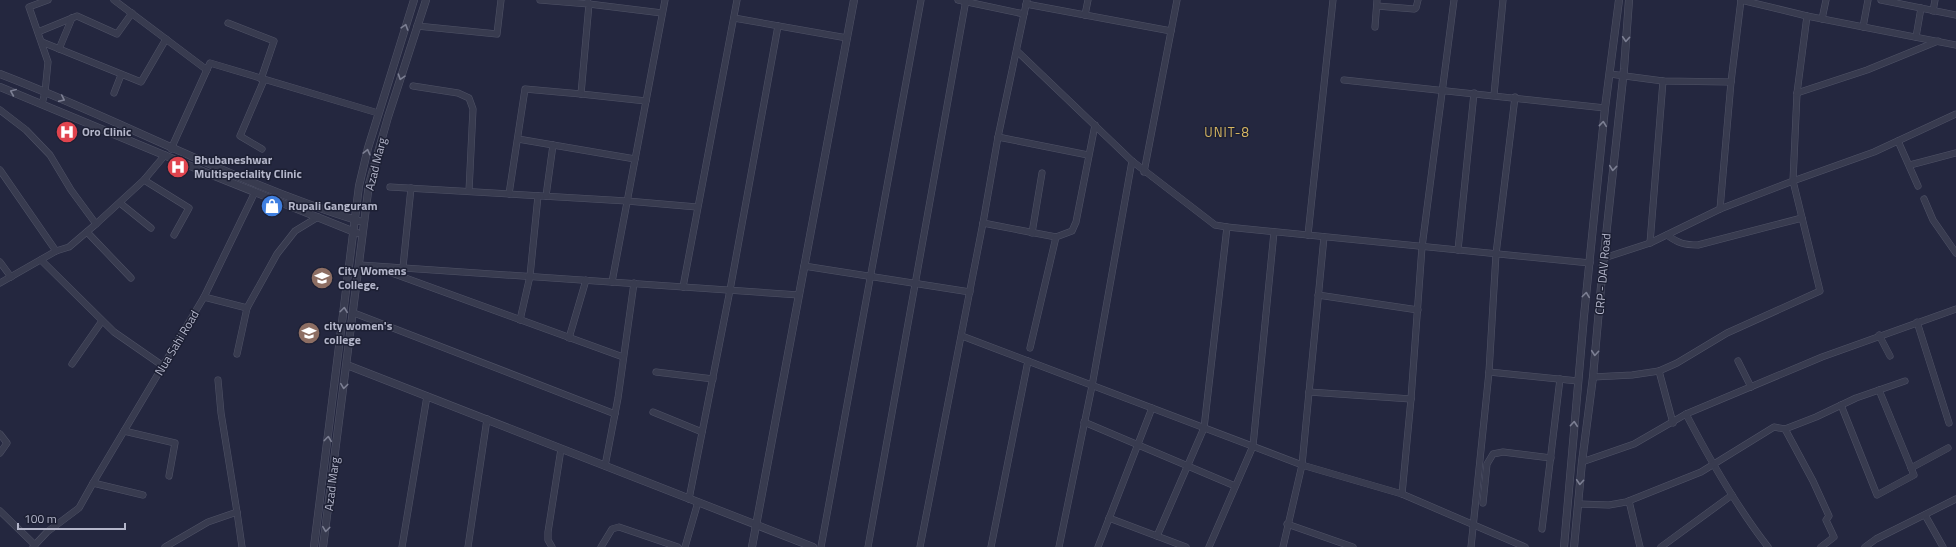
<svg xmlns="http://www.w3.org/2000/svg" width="1956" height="547" font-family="'Titillium Web',sans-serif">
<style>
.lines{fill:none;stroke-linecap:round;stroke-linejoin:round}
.minor-casing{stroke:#505367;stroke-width:7}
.tertiary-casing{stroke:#505367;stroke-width:8}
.minor{stroke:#383b4f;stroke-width:6}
.tertiary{stroke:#383b4f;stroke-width:7}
.oneway{stroke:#7c7f93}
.labels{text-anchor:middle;stroke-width:3;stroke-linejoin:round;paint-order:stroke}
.poi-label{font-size:12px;font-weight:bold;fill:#b4b6ca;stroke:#1d2034;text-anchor:start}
.street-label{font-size:12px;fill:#b4b6ca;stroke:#1d2034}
.neighbourhood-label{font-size:13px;letter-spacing:1px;fill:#d8b761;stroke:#1d2034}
</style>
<rect width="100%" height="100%" fill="#24273f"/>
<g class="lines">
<g class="minor-casing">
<g id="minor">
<path d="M114 0 207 70"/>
<path d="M540 0 589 4 581 94 646 101"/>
<path d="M958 0 1024 14"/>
<path d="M1741 0 1807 16"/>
<path d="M1881 0 1956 15"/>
<path d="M588 2 589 4 662 13"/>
<path d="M1026 4 1171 31"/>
<path d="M1377 6 1414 9 1416 8 1418 0"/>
<path d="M1933 11 1935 0"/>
<path d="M1085 15 1088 0"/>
<path d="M734 18 847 38"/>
<path d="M1822 19 1826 0"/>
<path d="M228 23 274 41 261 79"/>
<path d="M417 26 497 34 501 0"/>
<path d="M1375 27 1377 0"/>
<path d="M1863 27 1868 0"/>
<path d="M38 32 77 16 117 34 132 13"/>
<path d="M1916 37 1921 8"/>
<path d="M42 42 141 82 166 39"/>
<path d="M59 49 72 18"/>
<path d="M1017 51 1132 161 1215 225 1227 227 1590 263"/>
<path d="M1610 74 1663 81 1731 82 1741 0"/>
<path d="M1344 80 1605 108"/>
<path d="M1731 82 1720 209 1793 181 1797 93 1807 16 1956 45"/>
<path d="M413 86 458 93 469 98 473 109 469 191"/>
<path d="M114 93 121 75"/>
<path d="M1797 93 1867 70 1938 41"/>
<path d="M1494 95 1503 0"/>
<path d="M42 104 45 92 48 62 29 7 48 0"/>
<path d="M0 110 26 130 50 155 71 190 96 224 69 247 56 251 0 283"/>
<path d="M998 137 1088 155"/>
<path d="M518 139 635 159"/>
<path d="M1898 141 1918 186"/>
<path d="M171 149 210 63 378 113"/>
<path d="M262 149 240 136 264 80"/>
<path d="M1910 165 1956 153"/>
<path d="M0 170 56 251"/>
<path d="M1144 172 1177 0"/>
<path d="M144 180 189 208 174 235"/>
<path d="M390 187 627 201 697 207"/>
<path d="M509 194 525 89 581 94"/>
<path d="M546 196 553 145"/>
<path d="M1924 199 1933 220 1956 253"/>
<path d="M120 203 151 228"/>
<path d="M983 223 1056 237 1072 231 1076 222 1095 125"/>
<path d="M96 224 144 180 165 155"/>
<path d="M87 232 131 278"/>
<path d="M1032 233 1042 173"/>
<path d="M1308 235 1333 0"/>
<path d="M1667 235C1678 243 1684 245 1698 245L1802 218"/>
<path d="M1650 243 1663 81"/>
<path d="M1458 250 1474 93"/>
<path d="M1604 258 1650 243 1720 209"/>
<path d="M41 260 114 332 163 366"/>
<path d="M0 262 11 277"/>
<path d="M360 265 799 295"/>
<path d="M804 266 970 292"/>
<path d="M403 267 411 188"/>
<path d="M378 268 623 357"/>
<path d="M612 282 665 0"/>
<path d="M683 287 737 0"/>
<path d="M1318 295 1418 310"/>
<path d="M204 297 255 192"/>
<path d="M354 313 615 414"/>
<path d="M520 320 530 276 538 196"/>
<path d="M1917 322 1949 423"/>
<path d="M1879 335 1890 356"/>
<path d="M962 336 1302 465 1402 494 1525 547"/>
<path d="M569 338 586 280"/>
<path d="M1030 348 1056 237"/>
<path d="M237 354 247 308"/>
<path d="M1738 361 1751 387"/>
<path d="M72 364 102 321"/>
<path d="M1659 371 1673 423"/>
<path d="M656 372 713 379"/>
<path d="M1489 372 1578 381"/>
<path d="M1593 377 1632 375 1659 371 1677 363 1727 333 1820 291 1793 181 1874 152 1956 114"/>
<path d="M218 380 221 413 237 512"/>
<path d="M1309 392 1411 399"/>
<path d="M1841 405 1877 495 1914 475 1879 390"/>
<path d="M653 412 702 432"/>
<path d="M1686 414C1710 460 1736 506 1768 547"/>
<path d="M1084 422 1235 486"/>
<path d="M1785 429 1813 481 1829 516 1826 520 1834 537 1821 547"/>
<path d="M124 431 175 443 169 476"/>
<path d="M0 434 7 443 0 453"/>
<path d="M1582 462 1634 444 1686 414 1822 357 1956 309"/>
<path d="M605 466 618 398 634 283"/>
<path d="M1911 468 1948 448"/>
<path d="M1402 494 1411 399 1422 247 1454 0"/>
<path d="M143 495 93 483 204 297 247 308 277 254 295 231 318 217"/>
<path d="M689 499 730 290 778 26"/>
<path d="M1629 501 1640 547"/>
<path d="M1483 503 1487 464 1493 454 1503 452 1551 458"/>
<path d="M1579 504 1609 505 1626 502 1701 472 1774 427 1785 429 1816 417 1856 398 1905 381"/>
<path d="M0 511 35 545"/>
<path d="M1925 515 1943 547"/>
<path d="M1109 518 1186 547"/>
<path d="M1287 524 1353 547"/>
<path d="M1542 529 1560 379"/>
<path d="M1157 536 1204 428 1227 227"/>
<path d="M33 547 47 532 79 508 93 483"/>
<path d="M165 547 208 522 237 512 242 547"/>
<path d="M402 547 427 396"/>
<path d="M468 547 487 419"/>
<path d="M552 547 548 540V532L561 449"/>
<path d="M601 547 612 529 619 527 678 547"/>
<path d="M685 547 698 502"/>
<path d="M821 547 921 0"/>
<path d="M868 547 966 0"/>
<path d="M920 547 983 223 998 137 1027 0"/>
<path d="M991 547 1028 361"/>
<path d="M1059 547 1092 386 1132 161"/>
<path d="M1098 547 1152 408"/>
<path d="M1209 547 1253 446 1274 232"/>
<path d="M1283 547 1302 465 1324 237"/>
<path d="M1471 547 1489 372 1496 254 1515 97"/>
<path d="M1661 547 1732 495"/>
<path d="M1865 547 1876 539 1956 499"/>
</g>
</g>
<g class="tertiary-casing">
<g id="tertiary">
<path d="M0 74C121 120 235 183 359 221"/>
<path d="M0 87 212 175 357 233"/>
<path d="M347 365 813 547"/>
<path d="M314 547 359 186 368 148 414 0"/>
<path d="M323 547 369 184 388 117 426 0"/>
<path d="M752 547 854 0"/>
<path d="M1564 547 1584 316 1605 108 1619 0"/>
<path d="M1574 547 1582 462 1593 377 1603 264 1624 69 1629 0"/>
</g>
</g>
<use href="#minor" class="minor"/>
<use href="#tertiary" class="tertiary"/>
</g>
<defs><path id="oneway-chevron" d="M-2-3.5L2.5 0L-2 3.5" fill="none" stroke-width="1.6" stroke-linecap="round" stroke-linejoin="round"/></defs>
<g class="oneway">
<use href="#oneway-chevron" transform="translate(405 27) rotate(-72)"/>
<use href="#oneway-chevron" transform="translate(1626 39) rotate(94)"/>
<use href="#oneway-chevron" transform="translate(401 77) rotate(108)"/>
<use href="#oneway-chevron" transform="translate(13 92) rotate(-157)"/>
<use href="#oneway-chevron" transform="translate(62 99) rotate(25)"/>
<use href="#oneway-chevron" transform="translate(1603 124) rotate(-84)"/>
<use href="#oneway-chevron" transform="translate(367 152) rotate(-76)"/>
<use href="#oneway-chevron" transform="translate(1613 168) rotate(96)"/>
<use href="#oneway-chevron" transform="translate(1586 295) rotate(-83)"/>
<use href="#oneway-chevron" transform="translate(344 310) rotate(-83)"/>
<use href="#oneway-chevron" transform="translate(1595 353) rotate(95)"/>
<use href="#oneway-chevron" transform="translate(344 386) rotate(97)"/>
<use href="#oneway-chevron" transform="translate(1574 424) rotate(-85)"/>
<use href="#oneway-chevron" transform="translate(328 439) rotate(-83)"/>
<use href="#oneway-chevron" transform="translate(1580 482) rotate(94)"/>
<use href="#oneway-chevron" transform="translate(326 529) rotate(97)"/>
</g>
<defs>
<g id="hospital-disc" transform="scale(1.15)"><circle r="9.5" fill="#e0444e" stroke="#1d2034"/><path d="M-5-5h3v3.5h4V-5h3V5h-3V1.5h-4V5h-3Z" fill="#fff"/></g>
<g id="shop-disc" transform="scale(1.15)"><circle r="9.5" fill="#3f7fe0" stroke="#1d2034"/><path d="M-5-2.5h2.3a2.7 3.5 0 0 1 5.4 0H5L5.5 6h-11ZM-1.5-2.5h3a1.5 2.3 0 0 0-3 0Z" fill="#fff"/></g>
<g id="university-disc" transform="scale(1.15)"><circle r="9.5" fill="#8d6e63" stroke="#1d2034"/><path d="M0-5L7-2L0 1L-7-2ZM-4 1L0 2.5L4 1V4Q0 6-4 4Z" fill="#fff"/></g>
</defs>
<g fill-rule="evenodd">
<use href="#hospital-disc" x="67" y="132"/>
<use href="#hospital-disc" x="178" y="167"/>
<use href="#shop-disc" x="272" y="206"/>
<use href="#university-disc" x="322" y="278"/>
<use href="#university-disc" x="309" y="333"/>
</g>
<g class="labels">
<g class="poi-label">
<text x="82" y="136">Oro Clinic</text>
<text x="194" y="164">Bhubaneshwar<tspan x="194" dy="14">Multispeciality Clinic</tspan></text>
<text x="288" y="210">Rupali Ganguram</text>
<text x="338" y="275">City Womens<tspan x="338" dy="14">College,</tspan></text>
<text x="324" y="330">city women's<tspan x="324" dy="14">college</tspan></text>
</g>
<g class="street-label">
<text transform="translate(376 164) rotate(-76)" y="4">Azad Marg</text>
<text transform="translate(1603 274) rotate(-85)" y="4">CRP - DAV Road</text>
<text transform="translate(177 343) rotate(-59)" y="4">Nua Sahi Road</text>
<text transform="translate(332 484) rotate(-83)" y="4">Azad Marg</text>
</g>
<g class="neighbourhood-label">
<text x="1227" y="137">UNIT-8</text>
</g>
</g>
<path d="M18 523v6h107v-6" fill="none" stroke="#b4b6ca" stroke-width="2"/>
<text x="24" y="523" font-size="12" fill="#b4b6ca" stroke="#1d2034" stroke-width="3" paint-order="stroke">100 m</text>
</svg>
